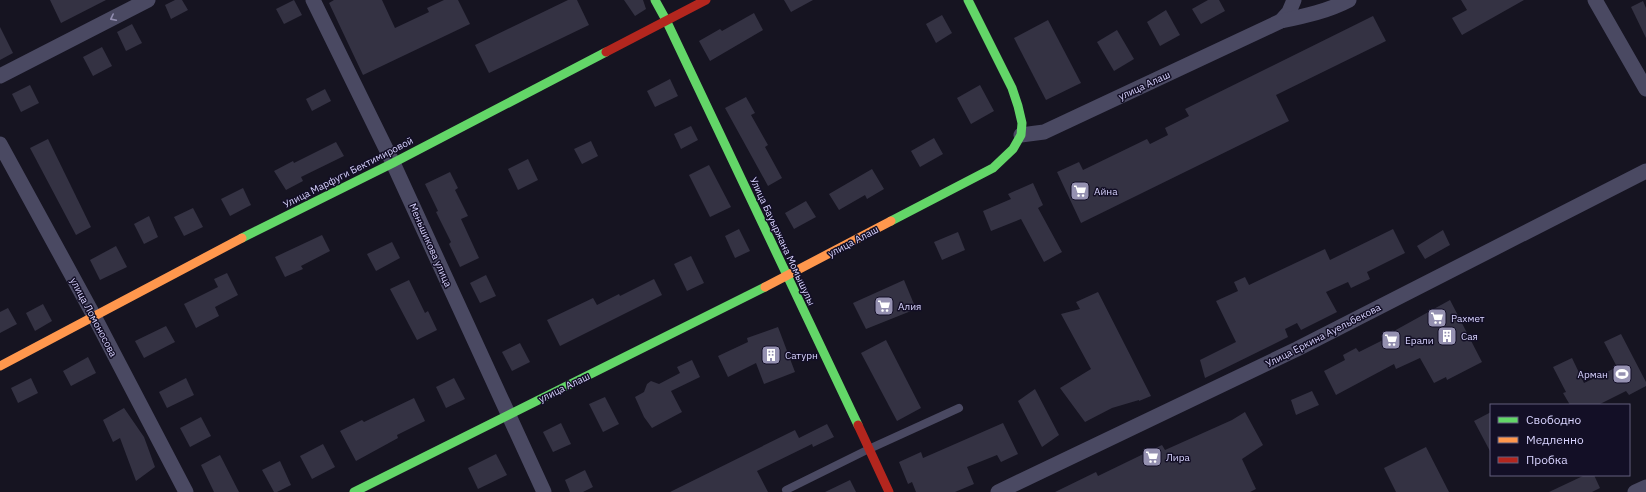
<svg xmlns="http://www.w3.org/2000/svg" width="1646" height="492" font-family="'IBM Plex Sans',sans-serif">
<style>
.building{fill:#343243}
.lines{fill:none;stroke-linecap:round;stroke-linejoin:round}
.lane{stroke:#4a4962;stroke-width:8}
.street{stroke:#4a4962;stroke-width:15}
.fast{stroke:#63d668;stroke-width:9}
.slow{stroke:#ff974d;stroke-width:9}
.jam{stroke:#b3261e;stroke-width:9}
.oneway{stroke:#928eb0}
.labels{text-anchor:middle;stroke-width:3;stroke-linejoin:round;paint-order:stroke}
.street-label{font-size:10px;fill:#d9d4ff;stroke:#130f26}
.poi-label{font-size:10px;fill:#d9d4ff;stroke:#130f26;text-anchor:start}
</style>
<rect width="100%" height="100%" fill="#161421"/>
<g class="building">
<path d="M50 0H106L61 23Z"/>
<path d="M175 0H182L188 10 171 19 165 5Z"/>
<path d="M294 0 302 15 284 24 276 9Z"/>
<path d="M334 0H382L395 28 429 12 427 8 444 0H458L470 24 363 75 329 3Z"/>
<path d="M568 0H577L589 25 489 73 475 45Z"/>
<path d="M624 0H643L646 9 635 16Z"/>
<path d="M784 0H813L791 12Z"/>
<path d="M1208 0H1219L1225 11 1201 24 1192 9Z"/>
<path d="M1461 0H1524L1462 35 1452 18 1467 10Z"/>
<path d="M1643 1 1646 8V38L1631 7Z"/>
<path d="M1166 10 1180 35 1160 46 1147 22Z"/>
<path d="M754 13 763 30 710 61 699 41 720 29 722 31Z"/>
<path d="M942 15 952 33 936 43 926 24Z"/>
<path d="M1373 16 1386 41 1276 95 1289 121 1081 223 1057 172 1079 162 1083 170 1147 139 1150 144 1168 135 1165 128 1189 116 1185 109Z"/>
<path d="M1048 20 1081 83 1046 100 1014 38Z"/>
<path d="M132 24 142 43 126 51 117 32Z"/>
<path d="M0 27 13 53 0 60Z"/>
<path d="M1117 30 1134 59 1114 71 1097 42Z"/>
<path d="M102 47 112 66 93 76 83 57Z"/>
<path d="M670 79 678 96 655 107 647 91Z"/>
<path d="M30 85 39 103 21 112 12 94Z"/>
<path d="M980 85 994 111 971 124 957 98Z"/>
<path d="M325 89 331 101 312 111 306 99Z"/>
<path d="M746 97 755 113 751 115 768 145 765 147 782 178 768 186 725 108Z"/>
<path d="M691 126 698 140 681 149 674 134Z"/>
<path d="M934 138 943 154 920 167 911 151Z"/>
<path d="M48 139 91 227 76 235 30 148Z"/>
<path d="M591 141 598 156 582 164 574 149Z"/>
<path d="M336 142 344 156 301 177 303 181 286 190 274 171 293 161 294 163Z"/>
<path d="M528 159 538 180 518 190 508 169Z"/>
<path d="M709 165 731 207 710 217 689 175Z"/>
<path d="M872 169 884 189 867 199 865 195 839 210 829 194Z"/>
<path d="M450 172 458 188 455 190 468 216 461 219 479 258 460 267 449 244 451 242 436 212 438 211 425 184Z"/>
<path d="M1033 183 1043 205 1038 208 1062 252 1044 262 1021 219 991 231 983 211 1011 199 1008 194Z"/>
<path d="M243 188 251 205 230 216 221 199Z"/>
<path d="M806 201 816 217 794 229 785 213Z"/>
<path d="M193 208 203 227 184 236 174 217Z"/>
<path d="M149 216 158 237 144 244 134 224Z"/>
<path d="M739 229 750 251 735 258 725 236Z"/>
<path d="M1393 229 1405 253 1367 272 1370 279 1351 288 1348 282 1326 292 1337 312 1301 330 1297 323 1285 329 1288 337 1205 378 1200 360 1236 342 1216 301 1238 291 1234 282 1245 277 1249 285 1325 249 1330 260Z"/>
<path d="M1443 230 1450 245 1425 259 1417 246Z"/>
<path d="M958 232 965 250 942 260 934 242Z"/>
<path d="M322 235 330 251 301 266 303 269 285 277 275 257Z"/>
<path d="M392 242 400 258 376 271 367 254Z"/>
<path d="M116 246 127 267 100 280 90 260Z"/>
<path d="M691 256 704 283 687 291 674 264Z"/>
<path d="M227 273 238 295 215 307 219 316 196 328 184 304 218 287 214 279Z"/>
<path d="M486 275 496 296 480 303 470 283Z"/>
<path d="M654 279 662 295 560 346 547 320 593 298 597 305 619 294 620 296Z"/>
<path d="M409 280 425 313 428 311 437 330 417 340 390 289Z"/>
<path d="M904 280 916 309 866 329 853 303Z"/>
<path d="M1098 292 1151 396 1139 401V400L1112 408 1085 422 1060 388 1091 369 1061 314 1080 309 1076 302Z"/>
<path d="M1450 300 1482 362 1447 380 1446 377 1434 383 1420 358 1396 369 1394 364 1336 395 1324 371 1345 360 1343 355 1356 348 1359 352 1383 340 1381 336 1393 330 1394 331Z"/>
<path d="M43 304 52 321 35 331 26 313Z"/>
<path d="M8 308 17 324 0 333V312Z"/>
<path d="M166 326 175 342 144 358 135 341Z"/>
<path d="M778 327 795 372 764 384 756 363 728 377 718 356 748 342 747 338Z"/>
<path d="M1621 334 1646 382V386L1629 395 1626 391 1598 405H1570L1563 393 1566 392 1553 367 1572 358 1584 383 1617 367 1604 342Z"/>
<path d="M886 340 921 408 897 421 861 353Z"/>
<path d="M520 343 530 362 512 371 502 352Z"/>
<path d="M88 357 96 373 71 386 63 371Z"/>
<path d="M692 360 700 377 671 391 682 412 652 428 644 417 635 397 644 392 647 384 651 381 659 384 680 373 677 367Z"/>
<path d="M31 378 38 393 18 403 11 388Z"/>
<path d="M186 378 194 395 167 408 159 392Z"/>
<path d="M454 378 465 399 446 408 436 387Z"/>
<path d="M1035 389 1059 435 1042 447 1018 401Z"/>
<path d="M1312 391 1319 405 1296 415 1291 400Z"/>
<path d="M605 397 619 424 603 432 589 404Z"/>
<path d="M414 398 425 421 397 435 398 438 356 461 340 431 362 420 364 422Z"/>
<path d="M124 408 144 437 155 467 136 481 120 438 113 442 103 420Z"/>
<path d="M1245 412 1263 445 1242 459 1256 489 1250 492H1055L1096 472 1098 476 1162 445 1165 450 1232 420Z"/>
<path d="M1491 412V453L1474 421Z"/>
<path d="M201 417 211 436 190 447 180 428Z"/>
<path d="M561 423 571 444 553 452 543 432Z"/>
<path d="M1003 423 1018 454 1001 462 997 455 967 467 974 484 955 492H916L912 482 908 484 899 462 921 452 923 458Z"/>
<path d="M827 424 834 437 813 447 812 444 757 471 768 492H670L795 430 799 438Z"/>
<path d="M323 444 335 467 312 479 300 456Z"/>
<path d="M1426 447 1449 492H1396L1384 468Z"/>
<path d="M496 454 507 475 478 489 468 468Z"/>
<path d="M220 455 239 492H214L201 465Z"/>
<path d="M280 461 291 485 277 492H274L262 470Z"/>
<path d="M585 470 593 487 583 492H570L565 480Z"/>
<path d="M1585 475H1594L1600 488 1592 492H1549Z"/>
<path d="M850 480 856 492H825Z"/>
</g>
<g class="lines">
<path class="lane" d="M787 492 786 490 869 449 959 408"/>
<g class="street">
<path d="M313 0 393 163 544 492"/>
<path d="M1595 0 1646 89"/>
<path d="M1281 21 1289 12 1294 0"/>
<path d="M0 76 148 0"/>
<path d="M1021 135 1044 132 1281 21C1305 16 1328 11 1349 0"/>
<path d="M0 144 94 316 186 492"/>
<path d="M998 492 1297 349 1646 171"/>
<path d="M1635 492 1646 487"/>
</g>
<g class="fast">
<path d="M655 0 666 20 858 425"/>
<path d="M891 221 993 168 1013 149 1021 135 1022 123 1018 106 1012 88 968 0"/>
<path d="M242 238 393 163 606 52"/>
<path d="M354 492 765 287"/>
</g>
<g class="slow">
<path d="M765 287 891 221"/>
<path d="M0 366 242 238"/>
</g>
<g class="jam">
<path d="M606 52 706 0"/>
<path d="M858 425 889 492"/>
</g>
</g>
<defs><path id="oneway-chevron" d="M-2-3.5L2.5 0L-2 3.5" fill="none" stroke-width="1.6" stroke-linecap="round" stroke-linejoin="round"/></defs>
<use class="oneway" href="#oneway-chevron" transform="translate(113 18) rotate(153)"/>
<defs>
<g id="supermarket-square" transform="scale(1)"><rect x="-9" y="-9" width="18" height="18" rx="4" fill="#9591b1" stroke="#130f26"/><path d="M-6-5.5h2.5l.6 2H6L4.5 2H-2.5L-4.4-4H-6ZM-1.5 3.2a1.3 1.3 0 1 0 .1 0ZM3 3.2a1.3 1.3 0 1 0 .1 0Z" fill="#fff"/></g>
<g id="building-square" transform="scale(1)"><rect x="-9" y="-9" width="18" height="18" rx="4" fill="#9591b1" stroke="#130f26"/><path d="M-4-6H4V6H1V3H-1V6H-4ZM-2.5-4.3h1.7v1.8h-1.7ZM.8-4.3h1.7v1.8H.8ZM-2.5-1h1.7V.8h-1.7ZM.8-1h1.7V.8H.8Z" fill="#fff"/></g>
<g id="stadium-square" transform="scale(1)"><rect x="-9" y="-9" width="18" height="18" rx="4" fill="#9591b1" stroke="#130f26"/><path d="M0-5a6.5 5 0 1 0 0 10a6.5 5 0 1 0 0-10ZM-3.5-1.8h7v3.6h-7Z" fill="#fff"/></g>
</defs>
<g fill-rule="evenodd">
<use href="#supermarket-square" x="1080" y="191"/>
<use href="#supermarket-square" x="884" y="306"/>
<use href="#supermarket-square" x="1437" y="318"/>
<use href="#building-square" x="1447" y="336"/>
<use href="#supermarket-square" x="1391" y="340"/>
<use href="#building-square" x="771" y="355"/>
<use href="#stadium-square" x="1622" y="374"/>
<use href="#supermarket-square" x="1152" y="457"/>
</g>
<g class="labels">
<g class="street-label">
<text transform="translate(1144 85) rotate(-25)" y="4">улица Алаш</text>
<text transform="translate(348 172) rotate(-27)" y="4">Улица Марфуги Бектимировой</text>
<text transform="translate(783 241) rotate(65)" y="4">Улица Бауыржана Момышулы</text>
<text transform="translate(853 241) rotate(-28)" y="4">улица Алаш</text>
<text transform="translate(431 245) rotate(66)" y="4">Меньшикова улица</text>
<text transform="translate(94 317) rotate(62)" y="4">улица Ломоносова</text>
<text transform="translate(1323 335) rotate(-27)" y="4">Улица Еркина Ауельбекова</text>
<text transform="translate(564 387) rotate(-26)" y="4">улица Алаш</text>
</g>
<g class="poi-label">
<text x="1094" y="195">Айна</text>
<text x="898" y="310">Алия</text>
<text x="1451" y="322">Рахмет</text>
<text x="1461" y="340">Сая</text>
<text x="1405" y="344">Ерали</text>
<text x="785" y="359">Сатурн</text>
<text x="1608" y="378" text-anchor="end">Арман</text>
<text x="1166" y="461">Лира</text>
</g>
</g>
<rect x="1490" y="404" width="140" height="72" fill="#130f26" stroke="#625e7d"/>
<rect x="1498" y="417" width="20" height="6" fill="#63d668" stroke="#625e7d"/>
<text x="1526" y="424" font-size="12" fill="#d9d4ff">Свободно</text>
<rect x="1498" y="437" width="20" height="6" fill="#ff974d" stroke="#625e7d"/>
<text x="1526" y="444" font-size="12" fill="#d9d4ff">Медленно</text>
<rect x="1498" y="457" width="20" height="6" fill="#b3261e" stroke="#625e7d"/>
<text x="1526" y="464" font-size="12" fill="#d9d4ff">Пробка</text>
</svg>
